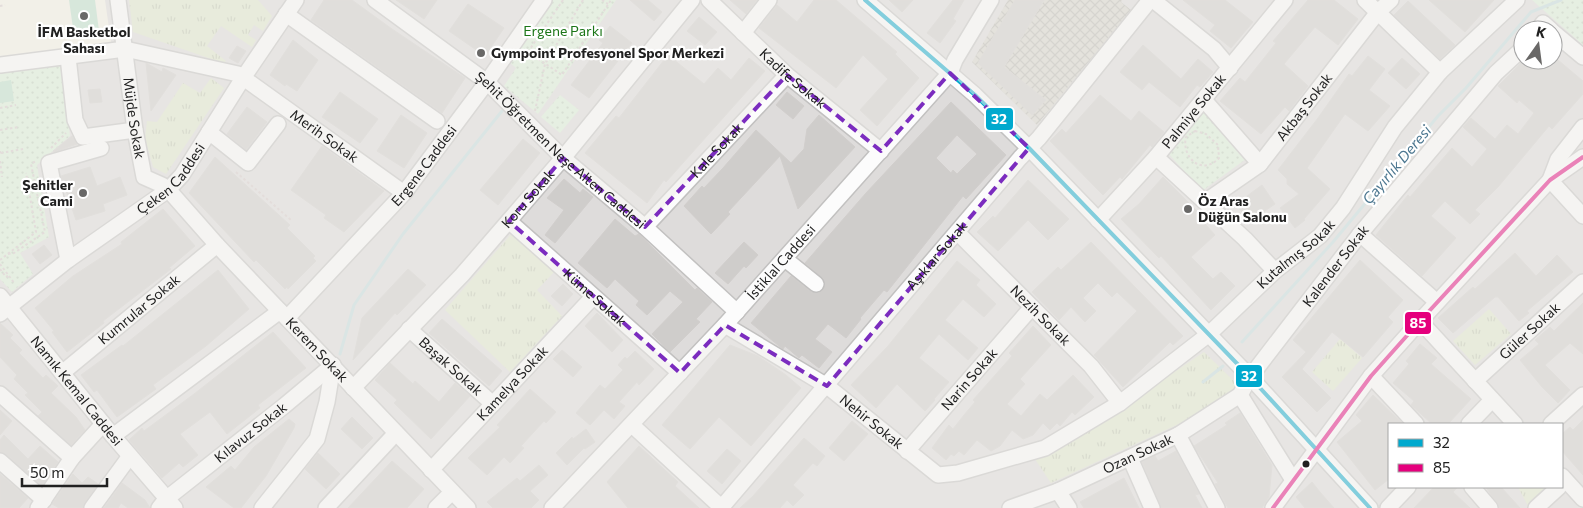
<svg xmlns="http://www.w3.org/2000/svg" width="1583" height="508" font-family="Commissioner,sans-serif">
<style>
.residential{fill:#dedcdb;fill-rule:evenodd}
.education{fill:#f6f3e7}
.religious{fill:#dddcdb}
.construction{fill:url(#construction-cross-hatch)}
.grass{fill:url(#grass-tufts)}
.park{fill:url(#park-dots)}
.pitch{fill:#bae0cb}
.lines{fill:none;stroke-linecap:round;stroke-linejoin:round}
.stream{stroke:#c1dcde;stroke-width:3}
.building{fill:#cfcdcb;stroke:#d1cecc;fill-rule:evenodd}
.minor-casing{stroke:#c2c1c0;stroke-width:18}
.path{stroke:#d6c9c9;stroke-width:2;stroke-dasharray:2.5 2.5;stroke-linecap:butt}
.minor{stroke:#fcfcfc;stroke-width:15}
.bus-1-casing{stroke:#fff;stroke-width:8}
.bus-2-casing{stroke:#fff;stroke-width:8}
.bus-1{stroke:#00a9ce;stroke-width:4}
.bus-2{stroke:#e5007d;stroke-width:4}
.marked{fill:none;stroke:#7b2cbf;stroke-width:4;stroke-dasharray:10 6;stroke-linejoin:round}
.poi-dot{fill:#696867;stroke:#fff;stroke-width:2}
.bus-dot{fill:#212121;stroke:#fff;stroke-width:2}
.labels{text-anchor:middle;stroke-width:4.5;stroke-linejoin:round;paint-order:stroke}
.park-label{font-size:14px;fill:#1c7618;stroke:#fff}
.poi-label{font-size:14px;font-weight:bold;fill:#212121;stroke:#fff;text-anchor:start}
.street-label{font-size:14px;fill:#212121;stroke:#fff}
.water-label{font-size:15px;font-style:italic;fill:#4c7790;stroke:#fff}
.line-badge{stroke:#fff;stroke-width:2}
.badge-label{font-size:14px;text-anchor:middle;font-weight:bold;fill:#fff}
</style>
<defs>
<pattern id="construction-cross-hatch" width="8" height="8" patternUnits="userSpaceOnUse" patternTransform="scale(1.25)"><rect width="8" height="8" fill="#d7d5cd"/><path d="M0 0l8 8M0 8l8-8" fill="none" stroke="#b8b7b0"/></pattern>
<pattern id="grass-tufts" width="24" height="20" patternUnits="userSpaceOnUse" patternTransform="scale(1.25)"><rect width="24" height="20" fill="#dfe8cc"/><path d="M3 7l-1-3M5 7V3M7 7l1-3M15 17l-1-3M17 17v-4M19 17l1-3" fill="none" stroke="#bfc7af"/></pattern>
<pattern id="park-dots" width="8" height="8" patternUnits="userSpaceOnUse" patternTransform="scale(1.25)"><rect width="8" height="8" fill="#dcf1d9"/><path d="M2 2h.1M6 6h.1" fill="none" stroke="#bcceba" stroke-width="1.8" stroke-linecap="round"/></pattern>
</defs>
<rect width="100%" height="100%" fill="#eeecea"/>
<path class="residential" d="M0 0H1583V508H0ZM1523 30H1553V60H1523ZM1389 424H1562V487H1389Z"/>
<path class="education" d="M0 0H105L111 42 104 46 0 60Z"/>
<path class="religious" d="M119 139 126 143 134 196 69 243 55 170 87 144Z"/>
<path class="construction" d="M1008 0H1122L1121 2 1131 10 1037 125 972 62Z"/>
<g class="grass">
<path d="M129 0H258L272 16 263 31 254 25 248 35 256 40 252 47 221 26 207 46 226 61 223 63 133 32Z"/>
<path d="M211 78 224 88 166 174 153 167 145 138 147 121 157 122 183 83 200 93Z"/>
<path d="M513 232 555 271 537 290 562 316 510 372 445 310Z"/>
<path d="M1489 309 1511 334 1475 365 1453 341Z"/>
<path d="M1340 339 1362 358 1333 391 1312 372Z"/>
<path d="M1204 352 1240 387 1183 422 1051 483 1035 459 1077 438Z"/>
<path d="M1518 487H1547L1528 506Z"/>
</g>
<g class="park">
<path d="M552 0H616L538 114 504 86 516 68 510 63Z"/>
<path d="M1532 0H1583V45Z"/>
<path d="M54 63 61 67 70 136 37 165 49 237 20 253 33 274 12 292 0 279V70Z"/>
<path d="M560 95 579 110 560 133 541 117Z"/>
<path d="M1202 110 1246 159 1202 191 1167 152Z"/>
</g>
<g class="pitch">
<path d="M69 0H95L99 31 74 35Z"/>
<path d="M11 80 14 101 0 103V82Z"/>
</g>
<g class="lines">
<g class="stream">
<path d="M1242 342 1333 242 1438 116 1466 88 1531 12 1561 0"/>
<path d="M340 354 354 305 403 234 506 106"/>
<path d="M1203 382 1223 366"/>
</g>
</g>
<g class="building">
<path d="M324 0H352L392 29 465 78 442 113 311 20Z"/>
<path d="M396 0H437L424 19Z"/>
<path d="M630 0H648L662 12 654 21Z"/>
<path d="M730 0H757L746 14Z"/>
<path d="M814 0H836L897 52 895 54 919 78 877 126 860 110 888 79 863 55 836 88 759 28 777 5 797 22Z"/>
<path d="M889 0H913L902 12Z"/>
<path d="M953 0H964L953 19 956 21 940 43 927 33Z"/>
<path d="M1015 0H1044L1004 67 1046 100 1032 115 978 63Z"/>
<path d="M1183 0H1225L1253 22 1231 48 1210 31 1215 25Z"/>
<path d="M1308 0H1334L1358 19 1338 45 1315 27 1284 64 1308 86 1289 111 1285 107 1261 134 1220 101 1240 78 1245 82 1276 43 1273 41Z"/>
<path d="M1429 0H1494L1465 32Z"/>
<path d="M1408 1 1455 45 1440 59 1394 15Z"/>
<path d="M468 4 504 28 485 56 449 31Z"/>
<path d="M699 17 717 32 705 45 687 31Z"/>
<path d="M610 26 632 43 589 98 571 85 603 43 599 40Z"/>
<path d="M293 40 318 60 297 91 286 84 285 86 270 75Z"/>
<path d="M1143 45 1181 79 1198 59 1213 72 1200 87 1197 85 1180 107 1149 82 1142 90 1120 72Z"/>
<path d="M237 46 246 51 238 63 229 58Z"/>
<path d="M668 55 704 84 718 68 731 80 749 58 765 71 666 182 664 180 647 203 585 153 616 116 619 118Z"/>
<path d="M1368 56 1385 69 1369 90 1390 106 1368 131 1345 114 1307 168 1330 189 1304 219 1305 220 1295 228 1280 208 1299 194 1287 184V179L1278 170 1318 118 1349 74 1352 76Z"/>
<path d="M1402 58 1420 74 1406 89 1388 73Z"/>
<path d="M1524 60H1558L1583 81V94L1552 129 1549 126 1498 187 1475 210 1480 214 1470 224 1445 201 1431 216 1456 238 1422 276 1376 235 1408 195 1410 197 1452 148 1472 167 1487 149 1463 127 1471 118 1495 139 1507 125 1518 134 1534 113 1519 100 1517 103 1498 86Z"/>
<path d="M146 63 162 72 163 68 176 75 151 111Z"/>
<path d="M100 89 102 102 90 103 88 90Z"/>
<path d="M340 92 378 119 360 143 322 117Z"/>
<path d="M787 92 804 106 793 119 776 105Z"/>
<path d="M1100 95 1131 121 1139 111 1164 132 1152 147 1150 145 1122 179 1120 177 1103 195 1050 141 1062 129 1066 133Z"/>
<path d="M951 102 1006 155 966 199 963 196 887 292 884 290 860 318 861 319 846 338 828 324 815 339 832 352 819 368 802 355 799 358 785 346 783 349 779 346 751 323 791 276 811 292 819 293 823 290 825 280 805 263 866 193ZM957 135 977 154 957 174 953 170 951 173 936 158Z"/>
<path d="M247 107 267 122 246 150 227 134Z"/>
<path d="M401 115 427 133 404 168 377 151Z"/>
<path d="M819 115 855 147 798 209 780 156 728 212 730 214 711 234 684 206 702 186 704 188 723 168 756 130 791 163 804 149 807 129Z"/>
<path d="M72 136 77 144 54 152 53 151Z"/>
<path d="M523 139 540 153 498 205 480 190Z"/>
<path d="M322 146 384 191 344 232 324 218 326 215 291 190Z"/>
<path d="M215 157 290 225 287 228 315 256 313 258 316 261 288 289 287 287 285 289 256 260 254 262 189 193Z"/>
<path d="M90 167 97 186 120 177 127 195 103 204 105 211 76 220 61 176Z"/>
<path d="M1163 177 1199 213 1197 215 1215 235 1191 257 1213 279 1221 272 1235 286 1211 310 1161 256 1159 258 1121 219 1139 204Z"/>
<path d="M564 179 580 193 583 189 593 197 555 243 545 235 564 210 547 198Z"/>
<path d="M1028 180 1069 219 1048 240 1028 220 998 251 977 232 993 216 995 218Z"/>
<path d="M1262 185 1275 204 1249 222 1236 204Z"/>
<path d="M163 209 195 246 169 268 171 269 103 321 104 323 67 352 52 332 54 331 35 308 73 276 122 244 121 242Z"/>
<path d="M615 219 635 236 639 234 695 290 697 288 712 302 696 319 700 322 670 352 652 334 683 302 670 291 647 315 636 305 639 301 615 279 607 288 578 263Z"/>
<path d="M744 242 758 255 746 268 744 266 728 284 715 273Z"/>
<path d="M1091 242 1183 336 1173 345 1170 342 1123 387 1094 355 1137 311 1117 292 1112 297 1098 283 1083 298 1096 311 1085 322 1071 307 1059 320 1032 292 1058 267 1061 270Z"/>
<path d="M44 245 52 255 40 264 32 254Z"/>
<path d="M1515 253 1536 276 1557 255 1573 272 1527 311 1529 313 1519 321 1498 297H1495L1453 333 1438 318 1473 287 1475 289Z"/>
<path d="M1360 260 1403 300 1388 317 1393 322 1363 357 1332 332 1302 369 1331 398 1317 412 1282 377 1306 352 1293 340Z"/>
<path d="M957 261 980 280 976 285 996 304 984 317 963 299 945 320 978 348 968 360 939 334 919 358 949 382 934 399 935 400 925 411 897 384 876 408 851 385 888 346Z"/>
<path d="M408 269 426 285 397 315 395 313 353 360 362 318Z"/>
<path d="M218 270 249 309 206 346 153 385 156 389 117 417 97 390 94 392 81 375 122 345 123 346Z"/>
<path d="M563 284 573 294 562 306 551 296Z"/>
<path d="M1583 303V354L1570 343 1545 365 1570 390 1558 403 1542 387 1520 360 1539 344 1535 340 1550 327 1554 331Z"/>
<path d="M597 313 623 340 612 352 585 326Z"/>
<path d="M442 319 502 371 489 386 429 333Z"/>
<path d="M0 323 13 335 10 338 22 350 19 353 43 378 46 375 58 386 51 393 76 417 85 430 71 445 38 416 42 412 25 395 28 393 14 379 17 375 0 357Z"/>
<path d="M1033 326 1051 345 1020 379 1025 384 1007 404 1021 416 1040 394 1047 400 1073 375 1094 397 1075 415 1072 412 1060 426 1057 423 1050 430 1043 423 1033 435 1023 439 1012 430 1000 446 991 451 977 440 964 455 959 451 954 456 951 454 946 460 932 448 949 425 953 429 964 415 975 402 973 400 1012 356 1009 353Z"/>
<path d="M273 332 306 368 258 405 260 408 227 434 210 412 180 434 198 455 183 467 179 463 162 478 129 440 142 428 144 431 194 394Z"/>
<path d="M1420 344 1437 358 1431 364 1471 399 1448 424H1432L1411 405 1414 401 1393 383 1409 364 1406 361Z"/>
<path d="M730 345 758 356 786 375 801 388 751 446 719 417 690 449 662 425Z"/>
<path d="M562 350 582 367 573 377 553 359Z"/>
<path d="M635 351 654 369 639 385 637 382 619 402 625 406 614 419 604 410 590 425 576 413 600 385 605 389 623 370 618 365 625 357 627 359Z"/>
<path d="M390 363 413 384 415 381 439 402 455 383 470 396 431 439 394 403 397 400 375 380Z"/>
<path d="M530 389 556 412 546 423 544 421 521 446 524 448 510 463 504 457 487 475 468 458 500 427 497 425Z"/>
<path d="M1373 395 1403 424H1389V479L1375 490 1337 442 1362 421 1356 415Z"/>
<path d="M0 410 12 421 0 435Z"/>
<path d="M1240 413 1272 465 1269 497 1262 508H1228L1215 484 1218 483 1194 446 1227 425 1225 423Z"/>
<path d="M352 417 373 438 362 449 341 429Z"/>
<path d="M289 419 295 424 294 428 266 476 241 508H234L206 487 231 466 235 470 254 447Z"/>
<path d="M1583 420V475L1562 451V434L1570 427 1573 430Z"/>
<path d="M852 421 868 434 844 461 829 448Z"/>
<path d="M586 429 595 442 585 449 584 448 567 465 556 453 572 437 573 439Z"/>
<path d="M4 435 28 459 40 446 58 462 42 486 6 454 0 452V440Z"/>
<path d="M804 438 825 456 817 466 813 463 793 485 804 495 793 506 787 500 780 508H740L753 496Z"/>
<path d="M639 446 678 482 675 486 699 508H628L607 482Z"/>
<path d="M727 449 741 461 722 484 707 471Z"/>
<path d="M1176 451 1199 494 1195 495 1202 508H1161L1142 462 1155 456 1158 461Z"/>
<path d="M318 453 340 474 326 489 305 469Z"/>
<path d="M392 461 424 489 407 508H348Z"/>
<path d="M539 465 548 475 530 491 539 500 531 508H493L487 502 517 478 520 481Z"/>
<path d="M0 474 28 498 19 508H0Z"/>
<path d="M73 474 82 483 88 477 98 484 83 508H59L52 504Z"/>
<path d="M1124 478 1139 508H1084L1080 502Z"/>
<path d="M1312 482 1320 492 1334 508H1305L1296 497Z"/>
<path d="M122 483 145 500 150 508H128L121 503 118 508H104Z"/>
<path d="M1434 487H1458L1453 492 1470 508H1414Z"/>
<path d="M1486 487H1501L1520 508H1499Z"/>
</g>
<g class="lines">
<g class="minor-casing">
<g id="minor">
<path id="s1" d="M118 0 135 130 144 177 162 185 173 195 217 245 468 508"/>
<path id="s2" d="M375 0 487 82 563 158 645 227 737 312"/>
<path id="s3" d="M709 0 787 75 881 151"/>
<path d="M865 0 975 95 1029 148 1250 377 1370 508"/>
<path d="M1153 0 1214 49 1230 68"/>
<path d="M1365 0 1440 72"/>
<path d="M286 14 437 121"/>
<path d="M1538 30 1543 23 1551 30"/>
<path d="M1553 32 1583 57"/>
<path d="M743 33 769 0"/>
<path d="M68 57 75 120 83 137 135 130"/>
<path id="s4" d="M0 65 125 49 238 74 404 193"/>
<path d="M1204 100 1260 164"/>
<path d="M1583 127 1558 159 1550 180 1583 216"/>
<path d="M209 132 248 163 278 124"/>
<path d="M1156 157 1245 239 1275 271"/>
<path id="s5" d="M1205 202 1260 164 1378 12 1391 0"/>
<path id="s6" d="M1098 220 1156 157 1285 0"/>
<path id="s7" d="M509 221 680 373"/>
<path id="s8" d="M645 227 787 75"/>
<path id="s9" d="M957 232 1091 366 1120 403"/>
<path d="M1360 234 1437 302"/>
<path d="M785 259 816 284"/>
<path d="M68 260 49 163 101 148"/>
<path id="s10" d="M0 296 113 436 175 508"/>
<path id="s11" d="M0 314 68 260 168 190 182 175 243 78 296 0"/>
<path id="s12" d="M287 318 404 193 487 82 544 0"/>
<path d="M1420 321 1515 424"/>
<path id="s13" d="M725 325 827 386 938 475 958 473 1045 448 1120 403 1209 334 1275 271 1320 236 1343 208 1395 127 1440 72 1517 0"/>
<path id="s14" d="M409 329 493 404"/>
<path id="s15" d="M62 373 217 245"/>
<path d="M1371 376 1416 424"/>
<path id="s16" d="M1475 381 1583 282"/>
<path id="s17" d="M353 388 462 275 563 158 692 0"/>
<path d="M0 394 72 458"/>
<path d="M1240 395 1293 480"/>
<path d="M1469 424 1492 400"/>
<path d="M1551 424 1583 395"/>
<path d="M632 425 722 508"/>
<path d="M1178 435 1217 508"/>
<path d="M113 436 280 311"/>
<path id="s18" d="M907 451 1032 307"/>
<path d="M1130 458 1152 508"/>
<path d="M0 461 44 500"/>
<path id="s19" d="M431 470 593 297"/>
<path d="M1562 476 1583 499"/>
<path d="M1472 487 1490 508"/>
<path d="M1058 491 1069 508"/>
<path d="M38 508 72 458 103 424"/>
<path d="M92 508 130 456"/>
<path id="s20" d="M159 508 166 499 284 406 333 365"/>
<path d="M262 508 317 439 327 402 333 365"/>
<path d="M326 508 396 433"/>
<path d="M436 508 452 492"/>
<path id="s21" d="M552 508 725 325 950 73 955 60 991 0"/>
<path id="s22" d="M721 508 1020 158 1039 138 1150 0"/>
<path id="s23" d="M1010 508 1058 491 1178 435 1240 395 1250 377 1360 234 1496 73 1523 48"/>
<path d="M1273 508 1371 376 1420 321 1550 180 1583 157"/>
<path d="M1388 508 1408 487"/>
<path d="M1536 508 1559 487"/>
</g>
</g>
<g class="path">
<path d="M563 0 528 52 562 75 611 0"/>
<path d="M602 0 608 4"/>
<path d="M0 6 5 5"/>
<path d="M0 108 16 105"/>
<path d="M535 111 545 64 583 0"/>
<path d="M0 130 19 127"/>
<path d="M1195 131 1206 134 1218 145 1219 158C1201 177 1181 156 1186 137Z"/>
<path d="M51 148 66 133"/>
<path d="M0 151V156"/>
<path d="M1 153 23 149"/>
<path d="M0 161 2 177"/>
<path d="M236 172 291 220"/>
<path d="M8 254 14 253 45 232 31 164 36 161"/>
<path d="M0 260 36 232 26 173"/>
<path d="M0 264 15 284"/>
<path d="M0 269 6 277 8 276"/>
</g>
<use href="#minor" class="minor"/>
<g class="bus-1-casing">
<path id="bus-1" d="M865 0 975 95 1029 148 1250 377 1370 508"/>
</g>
<g class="bus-2-casing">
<path id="bus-2" d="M1273 508 1371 376 1420 321 1550 180 1583 157"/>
</g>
<use href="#bus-1" class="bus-1"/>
<use href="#bus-2" class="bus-2"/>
</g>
<path d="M0 0H1583V508H0ZM950 73 1029 148 827 386 725 325 680 373 509 221 563 158 645 227 787 75 881 151Z" fill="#eeecea" fill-opacity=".55" fill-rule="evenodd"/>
<path class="marked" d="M950 73 1029 148 827 386 725 325 680 373 509 221 563 158 645 227 787 75 881 151Z"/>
<g class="poi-dot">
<circle cx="84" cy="16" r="5"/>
<circle cx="481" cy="53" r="5"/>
<circle cx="83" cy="193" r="5"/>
<circle cx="1188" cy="209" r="5"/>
</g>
<circle class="bus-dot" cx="1306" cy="464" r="4.5"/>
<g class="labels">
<g class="park-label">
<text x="563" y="36">Ergene Parkı</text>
</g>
<g class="poi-label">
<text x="84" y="37" text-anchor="middle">İFM Basketbol<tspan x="84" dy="16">Sahası</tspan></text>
<text x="491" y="58">Gympoint Profesyonel Spor Merkezi</text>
<text x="73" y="190" text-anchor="end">Şehitler<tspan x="73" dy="16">Cami</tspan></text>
<text x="1198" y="206">Öz Aras<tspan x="1198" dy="16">Düğün Salonu</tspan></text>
</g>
<g class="street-label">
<text dy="5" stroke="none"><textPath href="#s3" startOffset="115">Kadife Sokak</textPath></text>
<text dy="5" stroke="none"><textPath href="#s5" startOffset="139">Akbaş Sokak</textPath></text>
<text dy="5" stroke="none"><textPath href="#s6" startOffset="145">Palmiye Sokak</textPath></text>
<text dy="5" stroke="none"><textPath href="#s1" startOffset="119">Müjde Sokak</textPath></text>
<text dy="5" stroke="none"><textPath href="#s4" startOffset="348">Merih Sokak</textPath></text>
<text dy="5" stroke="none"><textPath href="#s2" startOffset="239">Şehit Öğretmen Neşe Alten Caddesi</textPath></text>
<text dy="5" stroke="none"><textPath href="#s8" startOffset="105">Kale Sokak</textPath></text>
<text dy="5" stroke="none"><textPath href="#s12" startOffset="205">Ergene Caddesi</textPath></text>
<text dy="5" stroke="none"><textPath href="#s11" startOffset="219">Çeken Caddesi</textPath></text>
<text dy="5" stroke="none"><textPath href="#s17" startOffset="258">Koru Sokak</textPath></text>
<text dy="5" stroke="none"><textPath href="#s13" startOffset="690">Kutalmış Sokak</textPath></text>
<text dy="5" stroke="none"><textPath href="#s22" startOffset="332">Aşıklar Sokak</textPath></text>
<text dy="5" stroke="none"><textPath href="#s21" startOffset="336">İstiklal Caddesi</textPath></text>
<text dy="5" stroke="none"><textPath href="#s23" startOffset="418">Kalender Sokak</textPath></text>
<text dy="5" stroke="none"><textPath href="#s7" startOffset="115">Küme Sokak</textPath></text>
<text dy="5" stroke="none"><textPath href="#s15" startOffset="100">Kumrular Sokak</textPath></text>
<text dy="5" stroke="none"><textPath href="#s9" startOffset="118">Nezih Sokak</textPath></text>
<text dy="5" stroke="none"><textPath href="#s16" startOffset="74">Güler Sokak</textPath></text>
<text dy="5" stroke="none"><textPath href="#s1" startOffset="425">Kerem Sokak</textPath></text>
<text dy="5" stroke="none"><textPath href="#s14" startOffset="56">Başak Sokak</textPath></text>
<text dy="5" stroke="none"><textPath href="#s18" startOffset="95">Narin Sokak</textPath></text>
<text dy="5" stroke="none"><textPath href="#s19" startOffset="119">Kamelya Sokak</textPath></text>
<text dy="5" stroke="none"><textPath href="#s10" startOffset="122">Namık Kemal Caddesi</textPath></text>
<text dy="5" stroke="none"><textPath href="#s13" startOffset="176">Nehir Sokak</textPath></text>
<text dy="5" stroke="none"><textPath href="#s20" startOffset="119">Kılavuz Sokak</textPath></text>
<text dy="5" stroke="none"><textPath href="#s23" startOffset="139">Ozan Sokak</textPath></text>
</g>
<g class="water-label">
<text transform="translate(1397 165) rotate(-50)" y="5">Çayırlık Deresi</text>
</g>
</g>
<g class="line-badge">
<rect x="985" y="107" width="29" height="24" rx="5" fill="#00a9ce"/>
<rect x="1404" y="311" width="28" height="24" rx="5" fill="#e5007d"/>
<rect x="1235" y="364" width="28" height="24" rx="5" fill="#00a9ce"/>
</g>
<g class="badge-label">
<text x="999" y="124">32</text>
<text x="1418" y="328">85</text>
<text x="1249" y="381">32</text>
</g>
<rect x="1388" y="423" width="175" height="65" fill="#ffffff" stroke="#a6a6a6"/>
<rect x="1398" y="439" width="25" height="8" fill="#00a9ce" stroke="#a6a6a6"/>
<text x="1433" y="448" font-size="15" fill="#212121">32</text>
<rect x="1398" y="464" width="25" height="8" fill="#e5007d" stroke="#a6a6a6"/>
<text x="1433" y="473" font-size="15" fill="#212121">85</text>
<g transform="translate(1538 45) rotate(14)"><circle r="24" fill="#ffffff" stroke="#a6a6a6"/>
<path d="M0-4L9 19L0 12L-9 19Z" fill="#696867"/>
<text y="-8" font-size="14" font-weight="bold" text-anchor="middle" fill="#212121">K</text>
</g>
<path d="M22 478v8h85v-8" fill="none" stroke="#212121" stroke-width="2.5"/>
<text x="30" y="478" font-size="15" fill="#212121" stroke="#ffffff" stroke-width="4" paint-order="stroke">50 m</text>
</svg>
